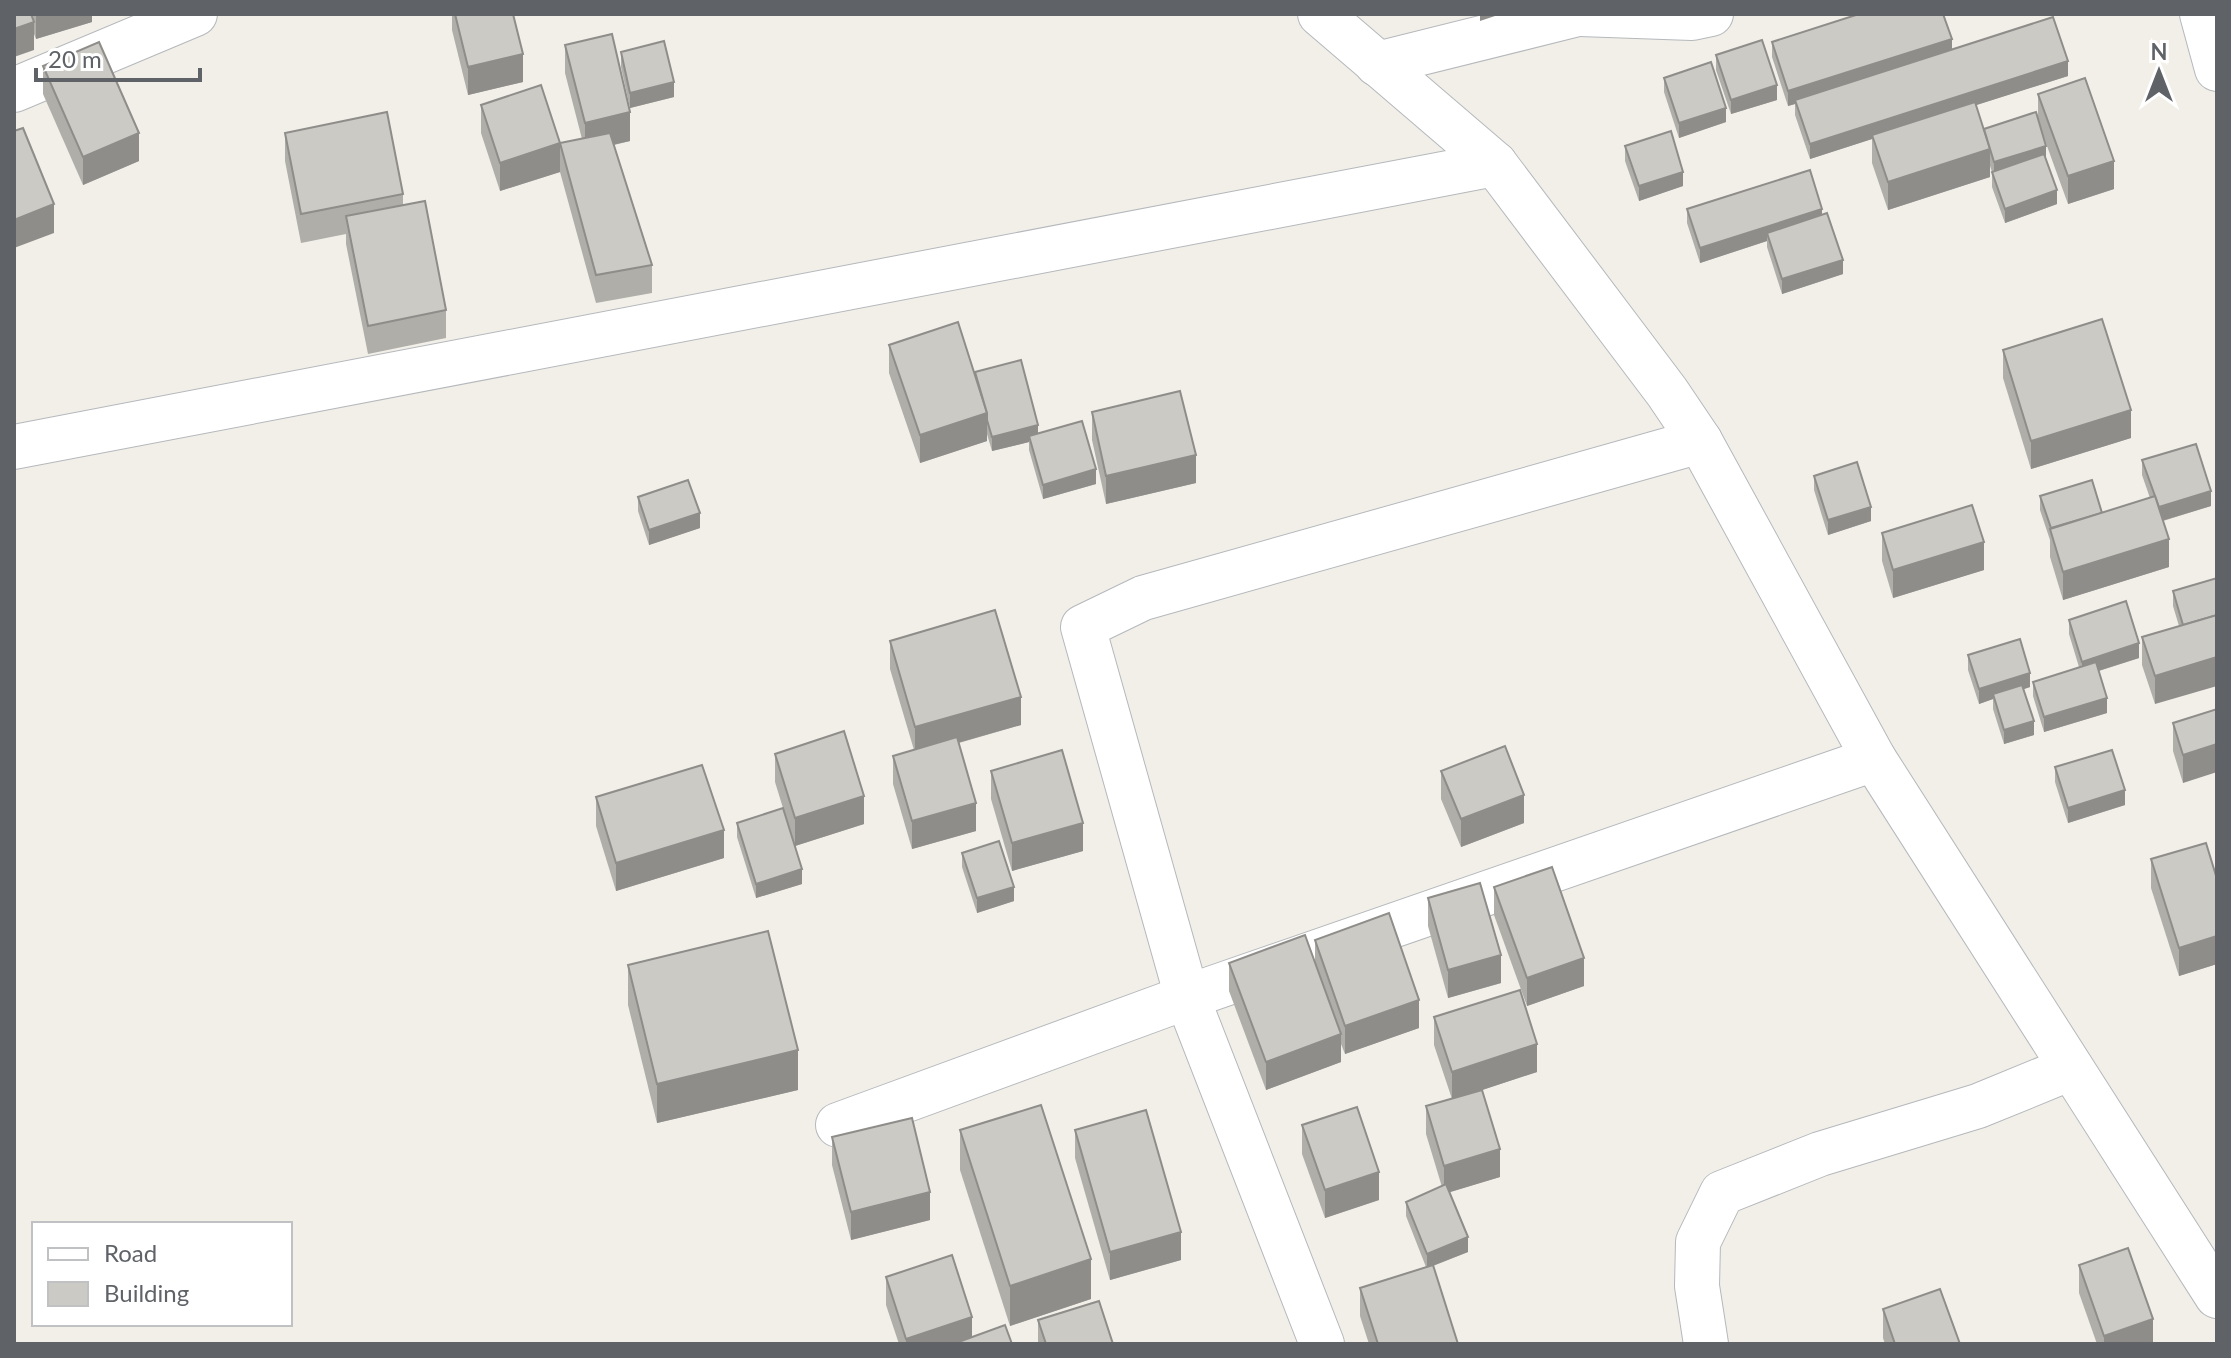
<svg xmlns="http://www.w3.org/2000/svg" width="2231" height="1358" font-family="Lato,sans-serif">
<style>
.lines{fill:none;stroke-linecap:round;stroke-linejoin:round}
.minor-casing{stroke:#b5b8bc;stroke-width:46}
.minor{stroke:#fff;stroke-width:44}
.wall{fill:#afaea9}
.shaded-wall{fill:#8f8d8a}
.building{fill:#cccac5;stroke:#8f8d8a;stroke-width:2}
</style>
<rect width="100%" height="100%" fill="#f1efe8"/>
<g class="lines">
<g class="minor-casing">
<g id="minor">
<path d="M1320 14 1495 164 1667 392 1700 441 1874 759 2217 1296"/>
<path d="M1580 14 1692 18 1711 14"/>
<path d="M2202 14 2217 69"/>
<path d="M1377 64 1578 14"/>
<path d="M14 90 195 14"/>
<path d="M14 447 1495 164"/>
<path d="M838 1125 1187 997 1874 759"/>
<path d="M1322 1344 1187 997 1083 627 1143 598 1700 441"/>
<path d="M1706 1344 1697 1286 1698 1242 1722 1193 1820 1154 1978 1106 2071 1068"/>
</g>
</g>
<use href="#minor" class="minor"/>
</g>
<g class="wall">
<path d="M14 14H92V22L36 39 34 34V50Z"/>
<path d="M452 14H513L523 82 468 95 452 30Z"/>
<path d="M1772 42 1952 50 2068 76 1976 105 1984 129 2038 121V94L2114 189 2068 204 2043 135 2046 161 2057 204 2005 223 1992 187V172L1990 166V177L1888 210 1872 163V139L1810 159 1795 115V104L1788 106 1772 57Z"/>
<path d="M565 45 630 141 614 145 652 265V293L596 303 560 172 500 191 481 133V105L560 143 582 139 565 73Z"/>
<path d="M621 52 674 97 630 108 621 67Z"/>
<path d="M1716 55 1777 100 1731 114 1716 70Z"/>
<path d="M43 66 139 161 83 185 43 94Z"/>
<path d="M1664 78 1726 122 1679 138 1664 92Z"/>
<path d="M285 133 403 194V205L446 310V338L368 354 346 244V234L301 243 285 161Z"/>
<path d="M1625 146 1683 186 1639 201 1625 161Z"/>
<path d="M1687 209 1822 214 1843 274 1782 294 1767 247V241L1700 263 1687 223Z"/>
<path d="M889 345 975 374 1038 433 1096 484 1043 499 1029 450V442L992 451 987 434V441L920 463 889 373Z"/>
<path d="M2003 350 2131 438 2031 469 2003 378Z"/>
<path d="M1092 412 1196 483 1106 504 1092 440Z"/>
<path d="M2142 460 2211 506 2163 521 2169 567 2063 600 2050 557V540L2040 510V496L2102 513 2150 498 2142 475Z"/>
<path d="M1814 476 1871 521 1828 535 1814 490Z"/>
<path d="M638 497 700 528 649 545 638 511Z"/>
<path d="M1882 533 1984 570 1893 598 1882 561Z"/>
<path d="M2217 578 2155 704 2142 665V637L2179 626 2173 606V591Z"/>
<path d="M2069 620 2139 658 2099 671 2107 713 2044 732 2033 696V682L2079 667 2069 634Z"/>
<path d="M890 641 1021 725 959 743 976 831 912 849 893 784V756L914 750 890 669Z"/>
<path d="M1968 655 2030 687 2024 689 2034 735 2004 744 1993 709V699L1979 704 1968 670Z"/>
<path d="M2217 709 2183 783 2173 751V723Z"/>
<path d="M775 754 864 824 795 846 802 884 756 898 737 837V823L783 808 775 782Z"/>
<path d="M2055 767 2125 805 2068 823 2055 782Z"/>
<path d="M991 771 1083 851 1012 871 991 799Z"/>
<path d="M1441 771 1524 823 1461 847 1441 799Z"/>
<path d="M596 797 724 858 616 891 596 826Z"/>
<path d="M962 853 1014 901 977 913 962 867Z"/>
<path d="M2151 859 2217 879V964L2179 976 2151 888Z"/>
<path d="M1494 887 1584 986 1527 1006 1494 915Z"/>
<path d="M1428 898 1501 983 1448 998 1428 926Z"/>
<path d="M1315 940 1419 1028 1345 1054 1341 1044V1062L1266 1090 1229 991V963L1315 962Z"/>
<path d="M628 965 798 1090 657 1123 628 1005Z"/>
<path d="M1434 1017 1537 1072 1482 1090 1500 1177 1449 1192 1468 1252 1433 1266 1458 1344H1369L1360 1316V1288L1426 1267 1406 1216V1202L1442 1187 1426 1134V1106L1452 1099 1434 1045Z"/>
<path d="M1302 1125 1379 1200 1325 1218 1302 1154Z"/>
<path d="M960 1130 1091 1299 1010 1326 960 1170Z"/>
<path d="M1075 1130 1181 1260 1110 1280 1075 1158Z"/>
<path d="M832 1137 930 1220 851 1240 832 1165Z"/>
<path d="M2079 1265 2153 1344H2097L2079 1293Z"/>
<path d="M886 1277 972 1337 1012 1344H899L886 1305Z"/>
<path d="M1883 1309 1960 1344H1885L1883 1338Z"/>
<path d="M1038 1320 1113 1344H1038Z"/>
</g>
<g class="shaded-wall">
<path d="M36 14H92V22L36 39Z"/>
<path d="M1480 14H1501L1480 21Z"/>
<path d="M34 22V50L14 57V29Z"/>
<path d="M1952 39V54L1795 100V104L1788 106V91Z"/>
<path d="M523 54V82L468 95V67Z"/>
<path d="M2068 61V76L1873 138 1872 135V139L1810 159V144Z"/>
<path d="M674 82V97L630 108V93Z"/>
<path d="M1777 85V100L1731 114V100Z"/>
<path d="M1726 108V122L1679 138V123Z"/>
<path d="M630 112V141L585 151V123Z"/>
<path d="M139 133V161L83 185V157Z"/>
<path d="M560 143V172L500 191V163Z"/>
<path d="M2046 146V161L1994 177V162Z"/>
<path d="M1990 149V177L1888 210V182Z"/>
<path d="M2114 161V189L2068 204V176Z"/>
<path d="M1683 172V186L1639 201V186Z"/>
<path d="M2057 190V204L2005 223V209Z"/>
<path d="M54 204V233L14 248V220Z"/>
<path d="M1822 209V223L1767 233V241L1700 263V248Z"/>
<path d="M1843 260V274L1782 294V279Z"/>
<path d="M2131 410V438L2031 469V441Z"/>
<path d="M987 413V441L920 463V435Z"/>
<path d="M1038 425V439L1029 436V442L992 451V437Z"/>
<path d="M1196 455V483L1106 504V476Z"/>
<path d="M1096 469V484L1043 499V485Z"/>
<path d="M2211 491V506L2158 522V508Z"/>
<path d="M1871 507V521L1828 535V520Z"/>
<path d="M700 513V528L649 545V530Z"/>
<path d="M2169 539V567L2063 600V572Z"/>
<path d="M1984 542V570L1893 598V570Z"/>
<path d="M2139 643V658L2082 676V662Z"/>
<path d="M2217 657V686L2155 704V676Z"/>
<path d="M2030 673V687L1994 699 1993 694V699L1979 704V689Z"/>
<path d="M1021 697V725L915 755V727Z"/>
<path d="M2107 698V713L2044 732V717Z"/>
<path d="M2034 721V735L2004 744V730Z"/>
<path d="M2217 744V772L2183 783V755Z"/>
<path d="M2125 790V805L2068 823V808Z"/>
<path d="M1524 795V823L1461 847V819Z"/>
<path d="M864 796V824L795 846V818Z"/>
<path d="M976 803V831L912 849V821Z"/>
<path d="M1083 823V851L1012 871V843Z"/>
<path d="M724 830V858L616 891V863Z"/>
<path d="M802 869V884L756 898V884Z"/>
<path d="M1014 887V901L977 913V898Z"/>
<path d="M2217 936V964L2179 976V948Z"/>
<path d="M1501 955V983L1448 998V970Z"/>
<path d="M1584 958V986L1527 1006V978Z"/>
<path d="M1419 1000V1028L1345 1054V1026Z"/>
<path d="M1341 1034V1062L1266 1090V1062Z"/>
<path d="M1537 1044V1072L1452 1100V1072Z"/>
<path d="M798 1050V1090L657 1123V1084Z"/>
<path d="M1500 1149V1177L1444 1194V1166Z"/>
<path d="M1379 1172V1200L1325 1218V1190Z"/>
<path d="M930 1192V1220L851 1240V1212Z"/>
<path d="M1181 1232V1260L1110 1280V1252Z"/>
<path d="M1468 1237V1252L1427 1268V1254Z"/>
<path d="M1091 1259V1299L1010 1326V1286Z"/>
<path d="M972 1317V1344H906V1339Z"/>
<path d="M2153 1319V1344H2104V1336Z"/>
</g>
<g class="building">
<path d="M14 14H31L34 22 14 29Z"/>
<path d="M455 14H513L523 54 468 67Z"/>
<path d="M1859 14H1943L1952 39 1788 91 1772 42Z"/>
<path d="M2053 17 2068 61 1810 144 1795 100Z"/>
<path d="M612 34 630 112 585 123 565 45Z"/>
<path d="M1762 40 1777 85 1731 100 1716 55Z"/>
<path d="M664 41 674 82 630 93 621 52Z"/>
<path d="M99 42 139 133 83 157 43 66Z"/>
<path d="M1711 62 1726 108 1679 123 1664 78Z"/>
<path d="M2085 78 2114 161 2068 176 2038 94Z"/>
<path d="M541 85 560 143 500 163 481 105Z"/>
<path d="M1975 102 1990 149 1888 182 1872 135Z"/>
<path d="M387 112 403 194 301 214 285 133Z"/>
<path d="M2036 112 2046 146 1994 162 1984 129Z"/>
<path d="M23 128 54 204 14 220V131Z"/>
<path d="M1671 131 1683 172 1639 186 1625 146Z"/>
<path d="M610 133 652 265 596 275 560 143Z"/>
<path d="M2044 154 2057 190 2005 209 1992 172Z"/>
<path d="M1810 170 1822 209 1700 248 1687 209Z"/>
<path d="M425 201 446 310 368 326 346 216Z"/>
<path d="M1827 213 1843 260 1782 279 1767 233Z"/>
<path d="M2102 319 2131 410 2031 441 2003 350Z"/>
<path d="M958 322 987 413 920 435 889 345Z"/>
<path d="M1021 360 1038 425 992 437 987 420V413L975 372Z"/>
<path d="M1180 391 1196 455 1106 476 1092 412Z"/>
<path d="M1082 421 1096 469 1043 485 1029 436Z"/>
<path d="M2196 444 2211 491 2159 507 2142 460Z"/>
<path d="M1857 462 1871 507 1828 520 1814 476Z"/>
<path d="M688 480 700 513 649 530 638 497Z"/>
<path d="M2092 480 2102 513 2051 528 2040 496Z"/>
<path d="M2155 496 2169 539 2063 572 2050 529Z"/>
<path d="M1972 505 1984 542 1893 570 1882 533Z"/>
<path d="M2217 578V615L2183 625 2173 591Z"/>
<path d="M2126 601 2139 643 2082 662 2069 620Z"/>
<path d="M995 610 1021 697 915 727 890 641Z"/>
<path d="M2217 615V657L2155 676 2142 637Z"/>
<path d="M2020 639 2030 673 1979 689 1968 655Z"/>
<path d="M2096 662 2107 698 2044 717 2033 682Z"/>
<path d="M2022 685 2034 721 2004 730 1993 694Z"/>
<path d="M2217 709V744L2183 755 2173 723Z"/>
<path d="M844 731 864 796 795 818 775 754Z"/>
<path d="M957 737 976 803 912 821 893 756Z"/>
<path d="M1505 746 1524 795 1461 819 1441 771Z"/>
<path d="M1062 750 1083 823 1012 843 991 771Z"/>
<path d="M2112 750 2125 790 2068 808 2055 767Z"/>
<path d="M702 765 724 830 616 863 596 797Z"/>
<path d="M783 808 802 869 756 884 737 823Z"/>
<path d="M999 841 1014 887 977 898 962 853Z"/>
<path d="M2206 843 2217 879V936L2179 948 2151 859Z"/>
<path d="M1552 867 1584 958 1527 978 1494 887Z"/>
<path d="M1480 883 1501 955 1448 970 1428 898Z"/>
<path d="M1389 913 1419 1000 1345 1026 1315 940Z"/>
<path d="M768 931 798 1050 657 1084 628 965Z"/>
<path d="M1305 935 1341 1034 1266 1062 1229 963Z"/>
<path d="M1520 990 1537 1044 1452 1072 1434 1017Z"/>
<path d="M1482 1090 1500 1149 1444 1166 1426 1106Z"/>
<path d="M1041 1105 1091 1259 1010 1286 960 1130Z"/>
<path d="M1357 1107 1379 1172 1325 1190 1302 1125Z"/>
<path d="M1146 1110 1181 1232 1110 1252 1075 1130Z"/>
<path d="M912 1118 930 1192 851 1212 832 1137Z"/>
<path d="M1446 1184 1468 1237 1427 1254 1406 1202Z"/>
<path d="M2128 1248 2153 1319 2104 1336 2079 1265Z"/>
<path d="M952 1255 972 1317 906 1339 886 1277Z"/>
<path d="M1433 1265 1458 1344H1378L1360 1288Z"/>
<path d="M1940 1289 1960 1344H1895L1883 1309Z"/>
<path d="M1099 1301 1113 1344H1046L1038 1320Z"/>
<path d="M1005 1325 1012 1344H953Z"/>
</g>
<rect width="2231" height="1358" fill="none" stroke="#5f6368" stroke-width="32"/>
<rect x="32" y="1222" width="260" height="104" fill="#ffffff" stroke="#bfc1c3" stroke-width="2"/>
<rect x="48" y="1248" width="40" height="12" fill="#ffffff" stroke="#bfc1c3" stroke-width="2"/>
<text x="104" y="1262" font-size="24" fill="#5f6368">Road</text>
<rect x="48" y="1282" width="40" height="24" fill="#cccac5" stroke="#bfc1c3" stroke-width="2"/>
<text x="104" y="1302" font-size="24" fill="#5f6368">Building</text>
<g transform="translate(2159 72)" stroke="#ffffff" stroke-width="6" paint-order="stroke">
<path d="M0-6L14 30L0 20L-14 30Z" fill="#5f6368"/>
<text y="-12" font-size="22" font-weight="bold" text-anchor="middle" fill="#5f6368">N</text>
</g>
<path d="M36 68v12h164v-12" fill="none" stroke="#5f6368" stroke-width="4"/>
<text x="48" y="68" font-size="24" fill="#5f6368" stroke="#ffffff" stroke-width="6" paint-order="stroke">20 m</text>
</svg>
